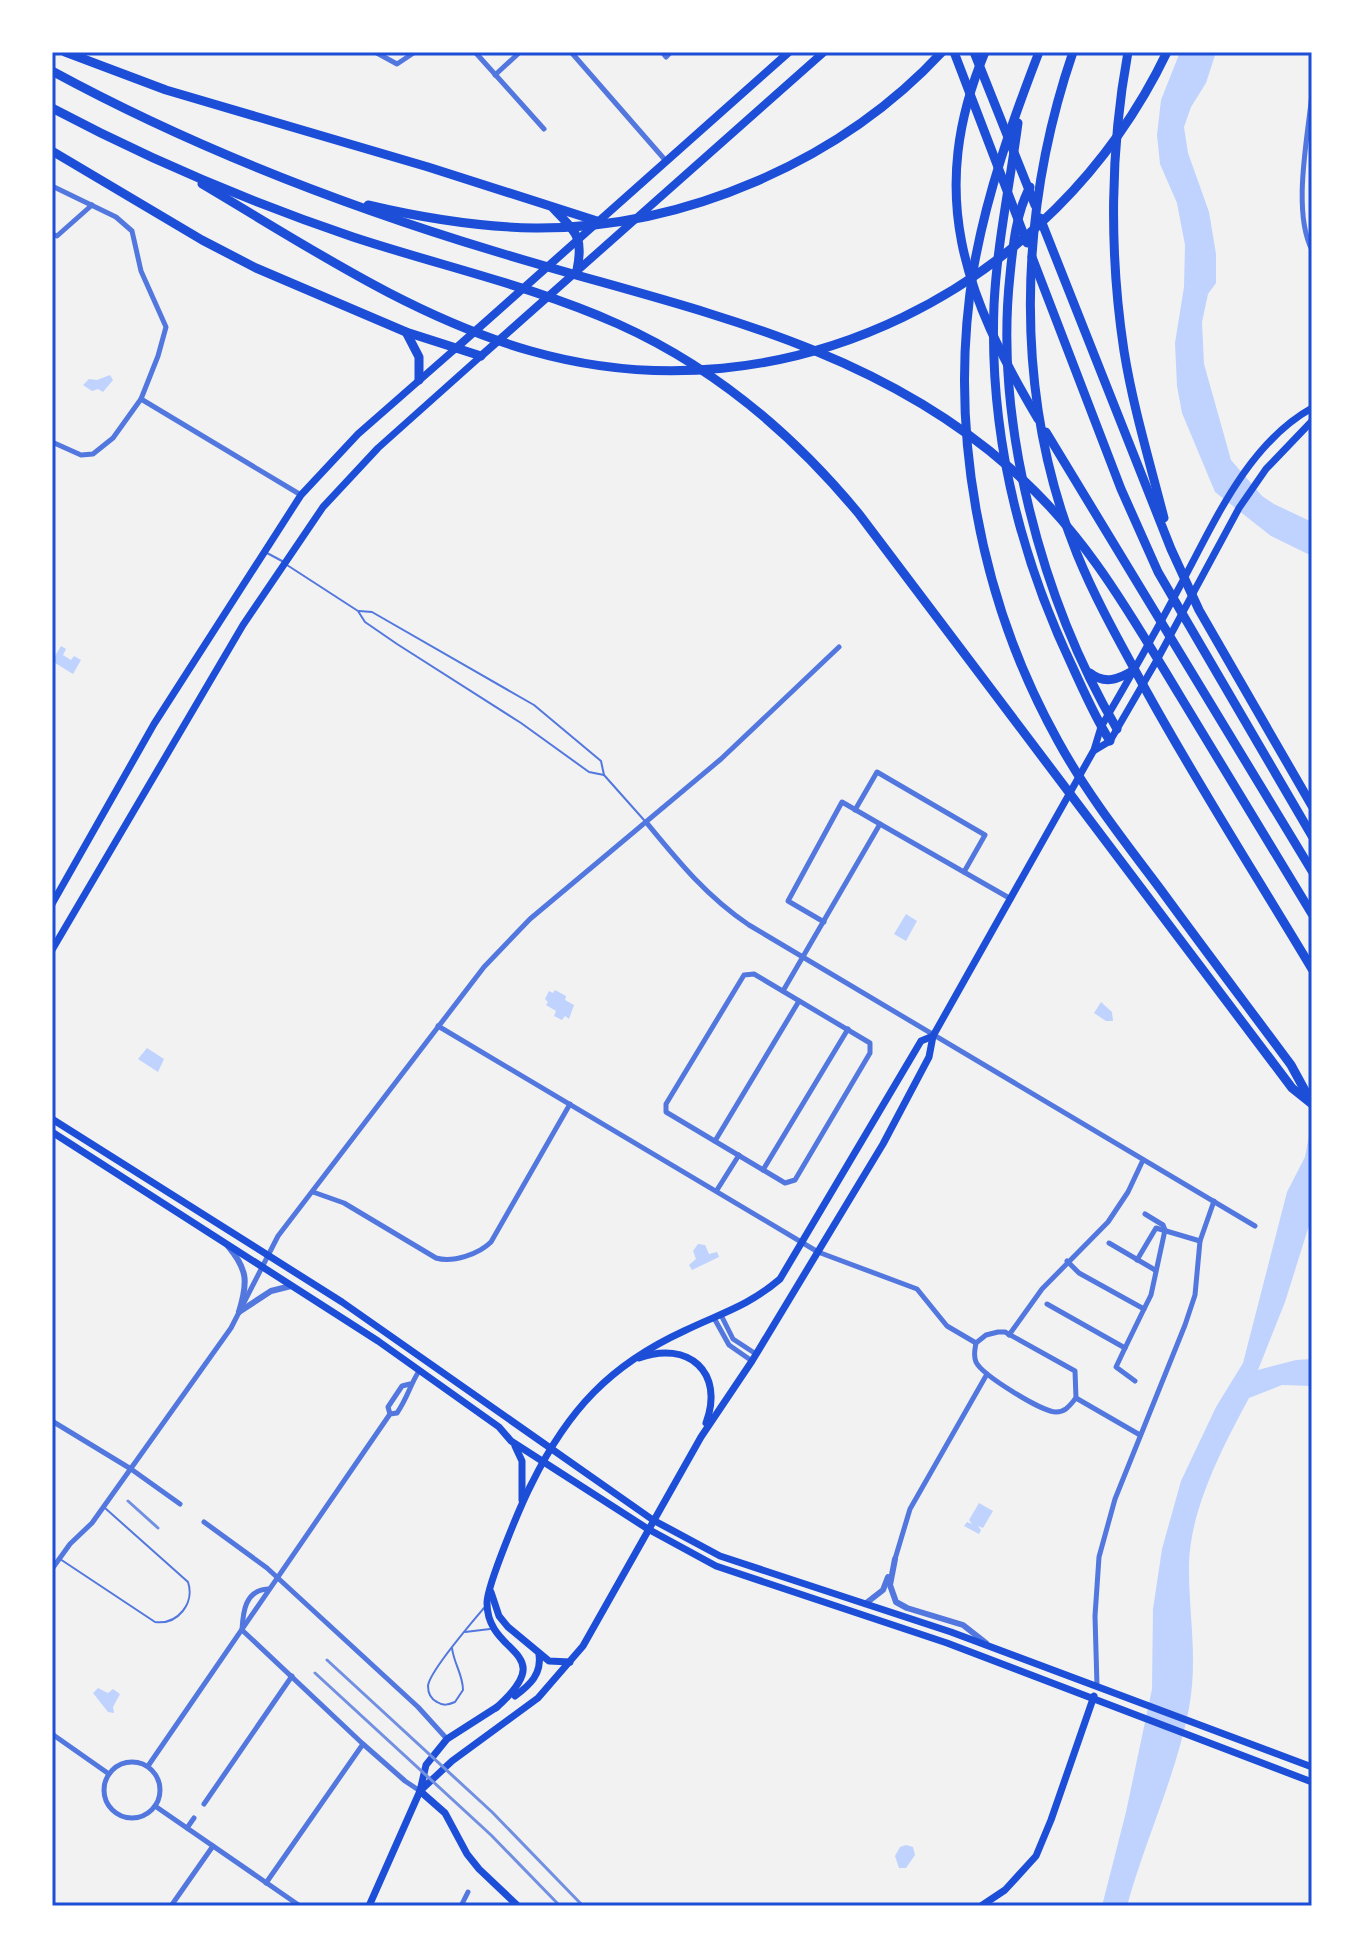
<svg xmlns="http://www.w3.org/2000/svg" width="1364" height="1958" font-family="Roboto,sans-serif">
<style>
.water{fill:#bfd3fe}
.lines{fill:none;stroke-linecap:round;stroke-linejoin:round}
.service{stroke:#5277de;stroke-width:2}
.minor{stroke:#5277de;stroke-width:5}
.tertiary{stroke:#5277de;stroke-width:6}
.secondary{stroke:#1d4ed8;stroke-width:7}
.primary{stroke:#1d4ed8;stroke-width:8}
.motorway{stroke:#1d4ed8;stroke-width:9}
.rail{stroke:#7290e2;stroke-width:3}
.neatline{fill:none;stroke:#1d4ed8;stroke-width:3}
</style>
<rect width="100%" height="100%" fill="#f2f2f2"/>
<g class="water">
<path d="M1180 52H1216L1206 83 1191 107 1184 127 1188 153 1209 212 1216 254V283L1208 294 1202 322 1204 364 1231 460 1262 496 1274 504 1312 522V556L1271 536 1215 492 1182 413 1177 386 1175 343 1184 287 1185 245 1177 203 1160 164 1157 135 1161 100Z"/>
<path d="M110 375 113 380 103 392 98 389 92 391 83 385 89 379 97 380Z"/>
<path d="M61 646 66 649 63 655 71 660 74 656 81 660 73 674 52 661Z"/>
<path d="M906 914 917 921 906 941 894 934Z"/>
<path d="M555 990 566 996 565 1000 574 1005 569 1019 565 1016 562 1020 554 1016 556 1011 546 1005 548 1002 545 999 549 991 553 993Z"/>
<path d="M1101 1002 1112 1012 1113 1021H1106L1094 1013Z"/>
<path d="M147 1048 164 1059 158 1072 138 1059Z"/>
<path d="M1312 1120V1216L1285 1302 1258 1370 1296 1360 1312 1359V1386L1282 1385 1249 1398C1223 1446 1188 1513 1189 1569 1189 1618 1198 1659 1189 1708 1176 1776 1145 1840 1127 1906H1102L1126 1812 1152 1689 1153 1609 1162 1549 1181 1481 1216 1407 1243 1363 1287 1192 1305 1157Z"/>
<path d="M698 1244 705 1245 709 1254 717 1252 719 1257 692 1270 689 1265 696 1259 693 1251Z"/>
<path d="M979 1503 993 1511 983 1528 978 1526 981 1530 979 1534 964 1526 967 1522 972 1524 969 1520Z"/>
<path d="M98 1688 108 1693 113 1689 120 1694 113 1707 114 1713 108 1712 93 1693Z"/>
<path d="M906 1845 913 1847 915 1855 906 1868H899L895 1856 900 1847Z"/>
</g>
<g class="lines">
<g class="service">
<path d="M267 553 282 561"/>
<path d="M287 565 358 611 365 622 397 644 521 723 589 772 604 775"/>
<path d="M359 611 372 612 534 705 601 761 604 775 644 820"/>
<path d="M60 1559 155 1622C178 1625 195 1603 188 1582L105 1508"/>
<path d="M465 1632 490 1629"/>
<path d="M452 1648C454 1664 463 1675 463 1690L455 1702C448 1705 443 1706 437 1702 431 1699 428 1693 428 1686 429 1672 473 1621 484 1608"/>
</g>
<g class="minor">
<path d="M375 52 397 64 415 52"/>
<path d="M475 52 544 129"/>
<path d="M571 52 666 161"/>
<path d="M662 52 666 57 671 52"/>
<path d="M495 75 520 52"/>
<path d="M1312 93C1308 137 1292 211 1312 250"/>
<path d="M52 186 116 217 132 231 141 271 166 327 158 356 141 399 113 438 93 454 81 455 52 442"/>
<path d="M52 234 57 236 92 205"/>
<path d="M141 399 301 495"/>
<path d="M855 810 877 772 985 835 964 872"/>
<path d="M646 822C678 861 707 897 749 925L1255 1226"/>
<path d="M824 922 788 901 842 802 880 824"/>
<path d="M754 974 870 1043V1053L795 1180 785 1183 666 1112V1104L744 975Z"/>
<path d="M783 991 880 824 1011 899"/>
<path d="M438 1026 818 1252 917 1289 947 1326 976 1343"/>
<path d="M715 1141 799 1001"/>
<path d="M763 1170 848 1029"/>
<path d="M717 1190 739 1155"/>
<path d="M313 1192 344 1203 436 1258C453 1263 479 1254 491 1242L570 1104"/>
<path d="M1109 1243 1155 1270"/>
<path d="M1137 1260 1156 1228 1200 1241"/>
<path d="M1047 1304 1125 1348 1144 1309 1079 1273 1067 1261"/>
<path d="M1144 1309 1151 1295 1165 1230 1163 1225 1145 1214"/>
<path d="M721 1315 733 1339 756 1354"/>
<path d="M714 1318 729 1345 752 1361"/>
<path d="M998 1332H1005L1075 1371 1076 1398C1070 1405 1066 1412 1056 1412 1042 1412 982 1375 976 1362 973 1355 975 1349 976 1343L986 1335Z"/>
<path d="M1009 1335 1042 1289 1108 1222 1128 1192 1143 1160"/>
<path d="M1125 1348 1116 1367 1135 1381"/>
<path d="M1076 1398 1140 1435"/>
<path d="M390 1414 388 1407 402 1386 410 1384"/>
<path d="M52 1421 131 1469 180 1504"/>
<path d="M204 1522 267 1568 418 1707 447 1739"/>
<path d="M895 1559 910 1509 987 1374"/>
<path d="M52 1569 70 1544 92 1523 231 1328 278 1236 484 967 530 919 721 759 839 647"/>
<path d="M242 1630 363 1744 405 1781 420 1791"/>
<path d="M242 1630C243 1612 245 1590 268 1589"/>
<path d="M1097 1686 1095 1616 1099 1557 1115 1499 1185 1325 1195 1295 1200 1241 1214 1201"/>
<path d="M52 1734 109 1774"/>
<circle cx="132" cy="1790" r="28"/>
<path d="M148 1766 390 1414 397 1413C408 1397 410 1385 419 1371"/>
<path d="M204 1804 292 1676"/>
<path d="M155 1806 300 1906"/>
<path d="M187 1828 194 1818"/>
<path d="M266 1883 363 1744"/>
<path d="M171 1906 213 1846"/>
<path d="M461 1906 468 1892"/>
</g>
<g class="tertiary">
<path d="M228 1246C248 1270 248 1282 239 1312"/>
<path d="M239 1312 271 1291 291 1286"/>
<path d="M895 1559 890 1585 896 1602 907 1608 963 1625 986 1643"/>
<path d="M865 1604 883 1590 888 1577"/>
</g>
<g class="secondary">
<path d="M1095 750 1110 741 1157 660 1239 508 1266 469 1312 421"/>
<path d="M52 904 154 724 301 495 358 434 455 349"/>
<path d="M52 950 243 625 323 507 378 448 481 356"/>
<path d="M52 1119 342 1302 653 1520 720 1556 951 1632 1312 1767"/>
<path d="M52 1132 378 1341 499 1427 511 1441 648 1529 716 1566 947 1643 1312 1782"/>
<path d="M639 1358C688 1340 725 1372 706 1423"/>
<path d="M515 1446 522 1461V1500"/>
<path d="M491 1592 499 1616 508 1627 549 1661 570 1662"/>
<path d="M515 1696C530 1685 542 1674 539 1654"/>
<path d="M496 1708C562 1649 487 1657 487 1603 487 1585 522 1502 532 1483 568 1410 610 1365 684 1331 721 1313 747 1307 780 1279L921 1041 933 1036"/>
<path d="M420 1791 452 1761 538 1698 583 1646 701 1437 752 1361 883 1144 929 1057 933 1036 1094 750 1101 727C1128 681 1154 635 1179 588 1213 525 1247 444 1312 408"/>
<path d="M420 1791 445 1813 467 1854 479 1869 518 1906"/>
<path d="M369 1906 420 1791 426 1765 447 1739 497 1707"/>
<path d="M981 1906 1005 1890 1036 1856 1051 1820 1094 1696"/>
</g>
<g class="primary">
<path d="M455 349 789 52"/>
<path d="M481 356 824 52"/>
</g>
<g class="motorway">
<path d="M65 52 166 90 428 167 597 221"/>
<path d="M954 52 1027 243"/>
<path d="M974 52 1035 205"/>
<path d="M985 52C926 194 964 294 1038 419"/>
<path d="M1039 52C1012 122 987 193 974 266 947 427 979 599 1058 741 1087 794 1125 842 1161 890 1204 949 1248 1007 1291 1065L1309 1098"/>
<path d="M1073 52C1018 213 1013 395 1077 554 1097 603 1123 648 1148 694 1200 788 1257 877 1312 969"/>
<path d="M1128 52C1110 149 1109 253 1124 351 1133 407 1150 463 1164 518"/>
<path d="M52 71C192 147 342 205 494 251 676 307 862 338 1010 468 1086 534 1129 612 1180 696 1224 769 1268 842 1312 914"/>
<path d="M52 108C148 159 250 202 353 237 441 266 533 286 618 324 714 367 793 434 859 514L1292 1088 1312 1104"/>
<path d="M1018 123C1010 184 997 244 994 305 989 433 1019 555 1074 670 1085 694 1096 719 1110 741"/>
<path d="M52 151 202 240 256 268 406 332 481 356"/>
<path d="M202 184C307 246 412 317 531 351 787 424 1054 288 1167 52"/>
<path d="M1030 187C1016 213 1013 245 1010 275 994 423 1042 601 1117 729"/>
<path d="M368 205C423 218 478 227 535 228 684 229 841 161 942 52"/>
<path d="M553 208C575 232 584 235 577 270"/>
<path d="M1040 218 1171 549 1199 610 1312 806"/>
<path d="M1032 257 1121 489 1158 572 1312 836"/>
<path d="M406 332 419 357V380"/>
<path d="M1046 432 1312 871"/>
<path d="M1090 673C1105 685 1119 679 1134 670"/>
</g>
<g class="rail">
<path d="M128 1501 158 1528"/>
<path d="M327 1660 492 1812 583 1906"/>
<path d="M315 1673 491 1835 560 1906"/>
</g>
</g>
<rect width="1364" height="1958" fill="none" stroke="#ffffff" stroke-width="108"/>
<rect x="54" y="54" width="1256" height="1850" class="neatline"/>
</svg>
